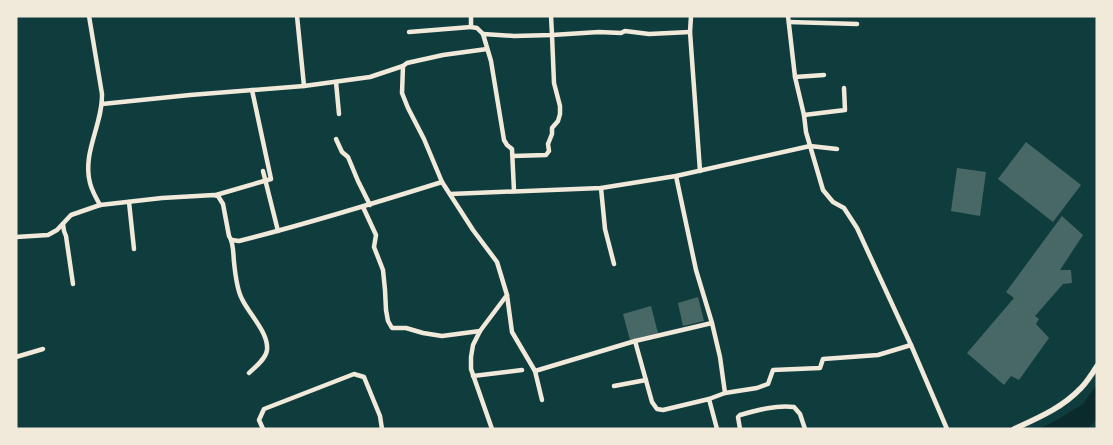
<svg xmlns="http://www.w3.org/2000/svg" width="1113" height="445" font-family="'Public Sans',sans-serif">
<style>
.water{fill:#0a2a2b}
.building{fill:#486865}
.lines{fill:none;stroke-linecap:round;stroke-linejoin:round}
.minor{stroke:#f1e9da;stroke-width:4.5}
.tertiary{stroke:#f1e9da;stroke-width:5.5}
</style>
<rect width="100%" height="100%" fill="#0f3d3e"/>
<path class="water" d="M1097 384V419L1087 429H1039L1057 420 1083 404Z"/>
<g class="building">
<path d="M1026 142 1081 185 1053 222 998 179Z"/>
<path d="M957 168 986 172 980 216 951 211Z"/>
<path d="M1062 216 1083 235 1060 270H1071L1072 283 1063 284 1035 316 1039 319 1036 324 1049 338 1019 380 1011 376 1004 385 967 353 1014 298 1006 292Z"/>
<path d="M698 297 704 321 683 326 678 303Z"/>
<path d="M651 306 658 333 630 340 623 314Z"/>
</g>
<g class="lines">
<g class="minor">
<path d="M89 16 102 94C103 124 82 152 90 183 92 191 96 198 100 205"/>
<path d="M297 16 304 86"/>
<path d="M471 16V27L477 28 483 34 491 61 504 140 507 145 512 149 514 191"/>
<path d="M691 16 690 32 700 171"/>
<path d="M788 16 795 77 804 115 806 132 823 190 833 202 844 208 857 228 911 345 947 429"/>
<path d="M789 22 857 24"/>
<path d="M409 32 471 27"/>
<path d="M483 34 514 36 552 35 551 16"/>
<path d="M403 66 402 93 408 108 424 139 442 182 473 230 497 262 507 295 480 331 473 345 471 357V369L492 429"/>
<path d="M795 77 824 75"/>
<path d="M336 82 339 114"/>
<path d="M102 104 190 95 304 86 370 77 403 66 407 63 443 55 487 49"/>
<path d="M804 115 845 110 844 88"/>
<path d="M336 139 342 152 348 157 358 181 370 205"/>
<path d="M513 156 546 155 549 151 548 144 552 134V128L558 121 560 114V106L554 83 552 35 599 32 621 33 625 31 649 34 690 32"/>
<path d="M263 171 278 231"/>
<path d="M676 176 696 270 712 323 720 357 725 393"/>
<path d="M601 188 605 229 614 264"/>
<path d="M450 194 601 188 676 176 810 146 837 149"/>
<path d="M216 195 271 179 252 90"/>
<path d="M129 202 134 249"/>
<path d="M363 207 376 235 374 247 383 270 385 290 386 310 388 321 392 328H406L423 333 442 336 480 331"/>
<path d="M63 224 64 231 66 236 73 284"/>
<path d="M16 237 48 235 57 230 71 215 100 205 162 198 214 195 218 196 223 204 229 236C234 243 233 253 234 262 235 272 237 290 242 299 249 314 269 333 267 350 266 359 255 367 249 373"/>
<path d="M232 240 239 241C307 224 375 203 442 182"/>
<path d="M507 295 512 332 535 371 635 341"/>
<path d="M712 323 635 341 652 402 657 409 663 410 709 399 717 429"/>
<path d="M16 357 43 349"/>
<path d="M535 371 542 400"/>
<path d="M473 376 522 370"/>
<path d="M614 386 646 380"/>
<path d="M709 399 725 393 757 388 768 384 773 370 820 368 823 359 878 355 911 345"/>
<path d="M263 429 259 420 264 409 354 374 364 377 380 416 382 429"/>
<path d="M740 429 738 417 740 415C758 410 775 405 794 407L800 414 805 429"/>
</g>
<path class="tertiary" d="M1014 429C1038 418 1062 408 1081 388 1087 382 1092 374 1097 366"/>
</g>
<rect width="1113" height="445" fill="none" stroke="#f1e9da" stroke-width="35"/>
</svg>
